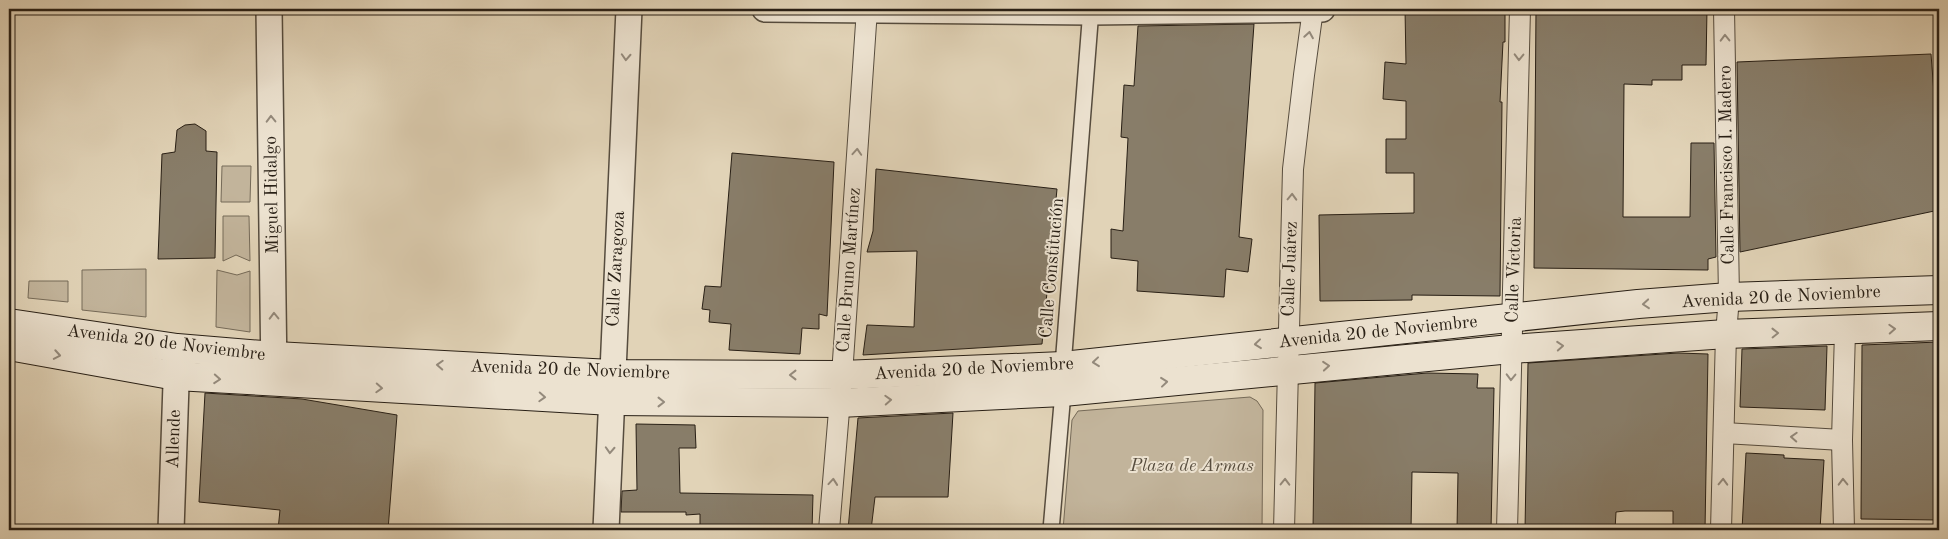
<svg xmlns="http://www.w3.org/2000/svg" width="1948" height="539" font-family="'Old Standard TT',serif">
<rect width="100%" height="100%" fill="#e1d3b7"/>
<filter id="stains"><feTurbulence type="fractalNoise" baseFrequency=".004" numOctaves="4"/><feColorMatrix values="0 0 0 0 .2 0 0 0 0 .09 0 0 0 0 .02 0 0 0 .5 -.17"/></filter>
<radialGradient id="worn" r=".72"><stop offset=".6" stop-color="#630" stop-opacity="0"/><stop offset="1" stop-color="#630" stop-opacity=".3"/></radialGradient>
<g fill="#c2b49b" stroke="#756a58">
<polygon points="222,166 251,166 250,202 221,202"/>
<polygon points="223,216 249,216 250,261 236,255 223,261"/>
<polygon points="146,269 146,317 82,310 82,270"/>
<polygon points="217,270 237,275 250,271 250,332 216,327"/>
<polygon points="29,281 68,281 68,302 28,298"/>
<polygon points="1250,397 1257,401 1263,410 1262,530 1063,530 1072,420 1078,411"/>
</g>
<g fill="#887d69" stroke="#281f15">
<polygon points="1405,9 1505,9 1505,42 1503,42 1500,102 1502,102 1500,296 1412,295 1412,300 1320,301 1319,215 1414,213 1414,173 1386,173 1386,139 1406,139 1406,101 1383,99 1385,62 1406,64"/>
<polygon points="1536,9 1707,9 1706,65 1682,65 1682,80 1652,80 1652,85 1624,84 1623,217 1690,217 1691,143 1714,143 1716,257 1708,259 1708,270 1534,268"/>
<polygon points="1254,24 1239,237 1252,239 1248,272 1226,269 1224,297 1137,291 1138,261 1111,258 1111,229 1123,231 1128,138 1121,137 1124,85 1134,86 1138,26"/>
<polygon points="1931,54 1939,159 1939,210 1740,252 1737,62"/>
<polygon points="195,124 206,131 206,151 217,152 215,258 158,259 162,154 175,152 177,130 185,125"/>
<polygon points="732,153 834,162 827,316 819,314 819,329 802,328 800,354 729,350 731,324 709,322 710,310 702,309 705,286 721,287"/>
<polygon points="876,169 1057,189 1042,344 863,355 867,325 914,327 917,251 867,252 873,231"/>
<polygon points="1939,342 1939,520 1861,519 1862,345"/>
<polygon points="1827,346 1825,410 1740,407 1742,349"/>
<polygon points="1678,353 1708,354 1705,530 1673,530 1673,511 1625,511 1616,512 1615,530 1525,530 1528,363"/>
<polygon points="1427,373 1478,374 1477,388 1494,388 1491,530 1457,530 1458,473 1412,472 1411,530 1313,530 1315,383"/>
<polygon points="205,393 302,399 397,415 388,530 278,530 280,510 199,502"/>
<polygon points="953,413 948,497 875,497 871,530 848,530 858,418"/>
<polygon points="636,424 695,425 696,448 679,448 680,493 813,495 812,530 700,530 700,514 686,515 686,512 621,512 622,491 637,490"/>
<polygon points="1746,453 1784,455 1784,458 1824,460 1820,530 1742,530"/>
</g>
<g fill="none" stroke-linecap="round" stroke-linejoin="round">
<defs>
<polyline id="pedestrian" points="1051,530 1063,392 1063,366 1091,9"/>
<g id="minor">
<polyline points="1724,433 1842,440"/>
<polyline points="829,530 842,375 867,9"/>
<polyline points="1284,530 1293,169 1304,75 1313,9"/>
<polyline points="1507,530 1520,9"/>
<polyline points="1721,530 1726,334 1729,297 1724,9"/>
<polyline points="1844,530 1842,440 1845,331"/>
</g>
<g id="tertiary">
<polyline points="269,9 274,375"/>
<polyline points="765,9 1091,12 1322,9"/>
<polyline points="171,530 177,355"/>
<polyline points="606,530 629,9"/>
</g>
<g id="secondary">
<polyline points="9,323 177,348 275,356 611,374 842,375 1063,366 1638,304 1729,297 1939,290"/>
<polyline points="9,346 176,376 612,401 839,403 1063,392 1511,349 1726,334 1939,326"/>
</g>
</defs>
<use href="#pedestrian" stroke="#564c3e" stroke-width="18"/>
<use href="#minor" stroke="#564c3e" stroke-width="22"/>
<use href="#tertiary" stroke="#564c3e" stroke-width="28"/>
<use href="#secondary" stroke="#281f15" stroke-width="30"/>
<use href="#pedestrian" stroke="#ece2d0" stroke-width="15"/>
<use href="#minor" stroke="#ece2d0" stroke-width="20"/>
<use href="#tertiary" stroke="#ece2d0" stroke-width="25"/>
<use href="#secondary" stroke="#ece2d0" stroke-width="28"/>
</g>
<defs><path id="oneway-chevron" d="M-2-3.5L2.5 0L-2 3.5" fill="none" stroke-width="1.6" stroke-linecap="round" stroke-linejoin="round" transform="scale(1.25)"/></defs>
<g stroke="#948a7c">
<use href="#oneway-chevron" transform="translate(1309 35) rotate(-81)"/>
<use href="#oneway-chevron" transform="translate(1725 38) rotate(-91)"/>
<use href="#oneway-chevron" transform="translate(626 57) rotate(93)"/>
<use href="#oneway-chevron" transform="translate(1519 57) rotate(91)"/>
<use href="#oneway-chevron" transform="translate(271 119) rotate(-91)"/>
<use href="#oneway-chevron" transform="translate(857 152) rotate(-86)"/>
<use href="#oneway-chevron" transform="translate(1292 197) rotate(-88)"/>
<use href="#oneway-chevron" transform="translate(1646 304) rotate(175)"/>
<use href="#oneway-chevron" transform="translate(274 316) rotate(-91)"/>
<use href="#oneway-chevron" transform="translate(1892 329) rotate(-3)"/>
<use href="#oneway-chevron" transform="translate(1775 333) rotate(-1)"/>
<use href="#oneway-chevron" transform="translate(1258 344) rotate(174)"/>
<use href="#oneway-chevron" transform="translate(1560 346) rotate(-4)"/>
<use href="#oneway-chevron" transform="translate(57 355) rotate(10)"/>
<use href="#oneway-chevron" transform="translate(1096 362) rotate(174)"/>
<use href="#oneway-chevron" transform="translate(440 365) rotate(-177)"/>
<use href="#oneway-chevron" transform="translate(1326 366) rotate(-5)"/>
<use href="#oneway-chevron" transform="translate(793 375) rotate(-180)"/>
<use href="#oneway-chevron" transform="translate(1511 377) rotate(91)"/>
<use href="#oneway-chevron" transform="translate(217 379) rotate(4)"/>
<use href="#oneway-chevron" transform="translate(1164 382) rotate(-6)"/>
<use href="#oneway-chevron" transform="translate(379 388) rotate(3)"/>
<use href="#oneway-chevron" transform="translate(542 397) rotate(3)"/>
<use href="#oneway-chevron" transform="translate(888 400) rotate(-3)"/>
<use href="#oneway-chevron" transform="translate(661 402)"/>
<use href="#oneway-chevron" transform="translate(1794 437) rotate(-177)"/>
<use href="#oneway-chevron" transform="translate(610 450) rotate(93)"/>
<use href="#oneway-chevron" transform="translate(833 482) rotate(-85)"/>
<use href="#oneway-chevron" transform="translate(1285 482) rotate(-89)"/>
<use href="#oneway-chevron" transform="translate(1723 482) rotate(-88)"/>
<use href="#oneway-chevron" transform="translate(1843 482) rotate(-91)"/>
</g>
<g text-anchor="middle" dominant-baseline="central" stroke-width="4" stroke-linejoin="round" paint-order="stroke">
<g font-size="18" fill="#281f15" stroke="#ece2d0">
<text transform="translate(1727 165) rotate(-91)">Calle Francisco I. Madero</text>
<text transform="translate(272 195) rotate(-91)">Miguel Hidalgo</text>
<text transform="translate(1052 268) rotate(-85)">Calle Constitución</text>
<text transform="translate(616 269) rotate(-87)">Calle Zaragoza</text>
<text transform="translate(1290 269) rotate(-88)">Calle Juárez</text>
<text transform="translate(849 270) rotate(-86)">Calle Bruno Martínez</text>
<text transform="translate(1514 270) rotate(-88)">Calle Victoria</text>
<text transform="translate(1781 297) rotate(-3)">Avenida 20 de Noviembre</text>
<text transform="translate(1378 332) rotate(-6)">Avenida 20 de Noviembre</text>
<text transform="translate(166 343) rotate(7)">Avenida 20 de Noviembre</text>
<text transform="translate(974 369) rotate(-3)">Avenida 20 de Noviembre</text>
<text transform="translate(570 370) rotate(2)">Avenida 20 de Noviembre</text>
<text transform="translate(174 439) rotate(-88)">Allende</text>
</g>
<g font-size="18" font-style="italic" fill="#564c3d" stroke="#ece2d0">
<text x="1192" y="466">Plaza de Armas</text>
</g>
</g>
<rect width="1948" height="539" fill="none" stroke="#e1d3b7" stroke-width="30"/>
<rect x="10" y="10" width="1928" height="519" fill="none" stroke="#281f15" stroke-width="2.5"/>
<rect x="15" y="15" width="1918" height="509" fill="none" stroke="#281f15"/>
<rect width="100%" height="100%" filter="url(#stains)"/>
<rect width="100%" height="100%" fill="url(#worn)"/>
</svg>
